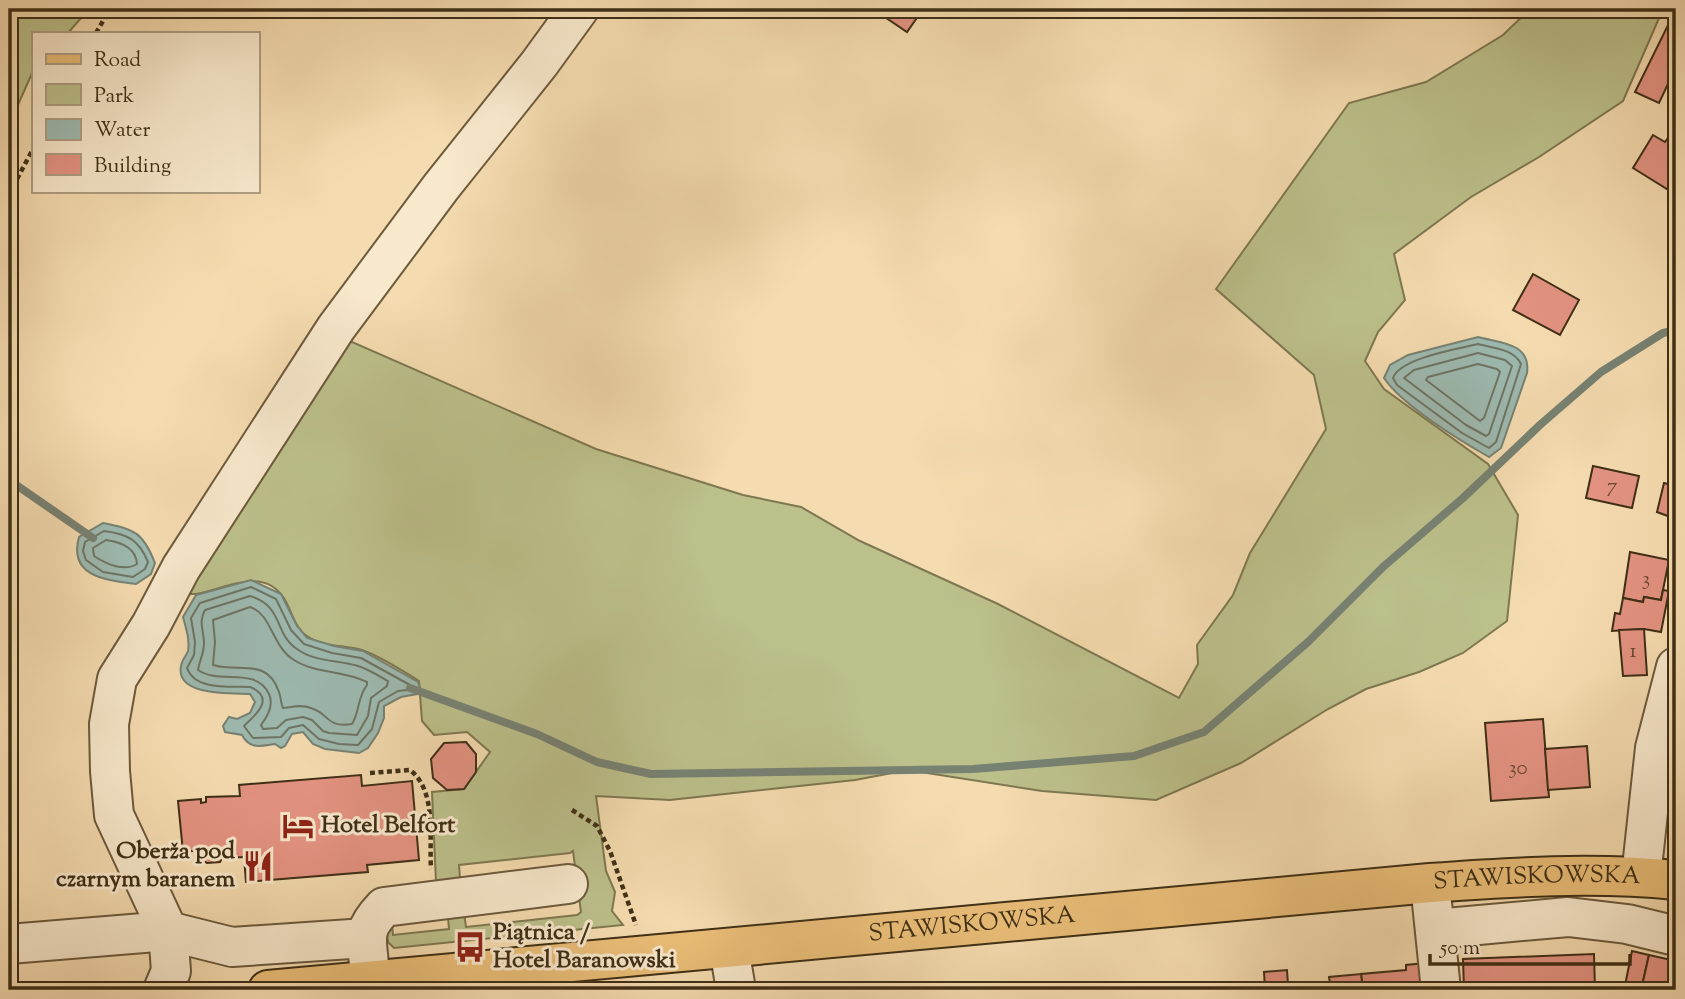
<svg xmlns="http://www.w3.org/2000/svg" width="1685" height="999" font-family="'Sorts Mill Goudy',serif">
<rect width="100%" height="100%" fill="#f5dcb0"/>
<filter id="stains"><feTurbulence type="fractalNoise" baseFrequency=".00286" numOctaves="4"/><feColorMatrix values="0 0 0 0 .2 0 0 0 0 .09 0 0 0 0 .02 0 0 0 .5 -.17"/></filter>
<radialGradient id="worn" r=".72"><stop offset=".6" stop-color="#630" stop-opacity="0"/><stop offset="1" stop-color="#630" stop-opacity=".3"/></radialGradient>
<g fill="#bcc08b" stroke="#7e7850" stroke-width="2">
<polygon points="9,9 89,9 68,33 33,33 33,71 9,125"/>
<path d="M1530 9H1663L1623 101 1539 157 1471 197 1394 254 1405 300 1378 332 1365 361 1384 389 1488 464 1518 515 1507 621 1463 653 1419 672 1366 689 1328 709 1241 763 1156 800 1042 791 908 770 855 780 670 800 596 796 606 871 615 892 612 911 623 925 394 948 388 942 385 917 391 914 393 935 449 929 447 907 463 906 466 927 577 915 581 912 573 851 570 853 459 865 461 891 436 882 432 792 464 789 490 752 467 732 434 735 422 721 419 681C401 670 382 657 362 650 345 645 326 647 310 638 298 632 294 619 289 608 270 562 229 588 196 594H189L187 589 343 338 596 449 743 495 801 507 860 541 998 604 1179 698 1198 664 1197 645 1233 595 1250 553 1326 429 1314 375 1216 289 1349 103 1426 82 1503 35Z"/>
</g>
<g fill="#9dbab1" stroke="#778273" stroke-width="2">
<path d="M1478 337C1501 343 1531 343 1527 373L1501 448 1489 457C1459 440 1402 405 1384 378L1390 365 1408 355Z"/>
<path d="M103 523C134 529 143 532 155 563L151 574 136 584C106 580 68 577 79 537Z"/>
<path d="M251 580 281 594 297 626 307 638 334 646 363 651 418 682 420 688 417 694 401 697 384 706V718L378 733 368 748 359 753 325 749 313 744 303 732 292 734 285 746 281 748 275 744C261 746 250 750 242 735L225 732 223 726 229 717 237 719 250 713 255 702 250 694C234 693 175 697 181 666 182 660 186 656 188 651 190 640 186 628 183 617L196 595Z"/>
</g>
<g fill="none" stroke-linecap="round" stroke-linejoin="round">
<g stroke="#6e7464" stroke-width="2">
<path d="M1478 344C1493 348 1514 349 1521 364L1496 442 1489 448 1462 433 1397 385 1393 378C1400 358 1458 349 1478 344Z"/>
<polygon points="1478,353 1505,360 1512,366 1489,434 1486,436 1466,425 1404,378 1414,370"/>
<polygon points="1478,364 1497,369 1500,372 1484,418 1480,421 1426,380 1428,377"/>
<path d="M104 531C128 534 139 540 148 562L145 569 133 577 103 572 86 560 83 551 85 542Z"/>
<path d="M106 540C121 542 136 548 137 564 124 572 106 564 94 556L93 548Z"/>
<path d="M251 587 276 599 291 630 304 644 332 653 361 658 410 685 408 690 398 691 379 702 372 729 358 745 339 744 319 739 303 725 289 728 281 737 253 738 244 726C254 716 277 698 250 687 230 686 195 691 187 668L194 655 195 642 191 618 200 603Z"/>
<path d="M250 596C286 607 272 635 300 651 317 662 339 660 358 666 368 669 379 676 388 681L387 686 371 698 368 716 357 735 329 733 323 731 312 720 303 717 286 720 277 728 263 729 261 725C268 716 274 705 269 694 256 666 220 685 198 670 199 662 204 654 204 643 204 631 198 622 205 610Z"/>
<path d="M250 607C272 614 272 647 294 660 316 674 344 670 367 682V685C357 698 360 711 352 724 326 728 330 714 311 708 302 704 292 707 283 708 281 704 281 698 279 692 267 657 240 673 213 665L215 642 213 620Z"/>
</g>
<g stroke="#778273" stroke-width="8">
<polyline points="9,480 93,538"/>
<polyline points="410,688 537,734 597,762 651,774 973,769 1134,756 1204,732 1308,642 1383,567 1463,498 1541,424 1601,372 1663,333 1676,330"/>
</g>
</g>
<g fill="#e49382" stroke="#3f2f16" stroke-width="2">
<polygon points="873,9 923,9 907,32"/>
<polygon points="1676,9 1676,67 1659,103 1635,92"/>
<polygon points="1653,135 1665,142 1670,135 1676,139 1676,174 1667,189 1633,168"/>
<polygon points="1533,274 1579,300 1560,335 1513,310"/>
<polygon points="1593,466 1639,476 1632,508 1586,498"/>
<polygon points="1664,483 1676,486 1676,519 1657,512"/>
<polygon points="1630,552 1669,560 1661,600 1644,597 1643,602 1623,598"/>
<polygon points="1663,590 1669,591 1661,632 1644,629 1612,631 1615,613 1620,614 1623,598 1643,602 1644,597 1661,600"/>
<polygon points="1644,629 1647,675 1623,676 1619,630"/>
<polygon points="1543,719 1549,797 1491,801 1485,723"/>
<polygon points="466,742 476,754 476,772 464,789 447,790 433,778 431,759 444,743"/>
<polygon points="1587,746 1590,787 1548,790 1545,749"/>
<polygon points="361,775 362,786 412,781 419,860 367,865 368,872 246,882 244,857 222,858 220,862 207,863 204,861 203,850 183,852 178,801 201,799 201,803 206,802 206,797 240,796 239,785"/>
<polygon points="1632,951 1649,955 1641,990 1624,990"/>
<polygon points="1594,954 1595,990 1464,990 1463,959"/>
<polygon points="1649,955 1676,961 1676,990 1641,990"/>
<polygon points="1424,963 1426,990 1363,990 1361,974 1406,970 1406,965"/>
<polygon points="1287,970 1288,985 1330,982 1331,990 1265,988 1264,972"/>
<polygon points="1361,974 1363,990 1331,990 1329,977"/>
</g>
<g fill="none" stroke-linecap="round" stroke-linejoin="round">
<defs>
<g id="minor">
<polyline points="1641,877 1655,748 1676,667"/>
<polyline points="1432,903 1441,990"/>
<polyline points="1435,929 1568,917 1627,924 1676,936"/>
<polyline points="9,944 168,931 232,947 366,938"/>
<polyline points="729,948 736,990"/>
<path d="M369 964C366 935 363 929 384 907L568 884"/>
<polyline points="163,990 171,971 168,931 114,815 110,771 109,724 117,679 151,625 181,568 336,328 441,187 539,64 579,9"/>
</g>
<g id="major">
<path id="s1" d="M268 990 1430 883C1512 877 1594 872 1676 880"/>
</g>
</defs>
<use href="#minor" stroke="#6c5a3c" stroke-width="42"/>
<use href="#major" stroke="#3f2f16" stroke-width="42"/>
<g stroke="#3f2f16" stroke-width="4.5" stroke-dasharray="5 3.5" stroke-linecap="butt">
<polyline points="96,33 110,9"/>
<polyline points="9,194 33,149"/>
<path d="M370 773 410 770C437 791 429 837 431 869"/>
<polyline points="572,810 597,826 610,851 636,925"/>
</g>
<use href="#minor" stroke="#f8e8cc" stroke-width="38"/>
<use href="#major" stroke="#eabe78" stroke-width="38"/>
</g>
<defs>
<symbol id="hotel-bare" viewBox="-9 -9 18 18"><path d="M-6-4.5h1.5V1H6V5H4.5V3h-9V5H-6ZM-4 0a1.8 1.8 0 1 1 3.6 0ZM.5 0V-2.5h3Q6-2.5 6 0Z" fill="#8f2418" stroke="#f8e8cc" stroke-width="2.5" paint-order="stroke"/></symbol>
<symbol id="restaurant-bare" viewBox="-9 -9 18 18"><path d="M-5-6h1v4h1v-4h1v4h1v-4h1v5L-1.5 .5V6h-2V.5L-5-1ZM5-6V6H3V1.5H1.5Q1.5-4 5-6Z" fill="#8f2418" stroke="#f8e8cc" stroke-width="2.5" paint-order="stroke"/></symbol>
<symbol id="bus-bare" viewBox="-9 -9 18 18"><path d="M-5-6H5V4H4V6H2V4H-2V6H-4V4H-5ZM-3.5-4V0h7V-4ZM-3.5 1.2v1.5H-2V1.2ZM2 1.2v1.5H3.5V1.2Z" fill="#8f2418" stroke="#f8e8cc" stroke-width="2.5" paint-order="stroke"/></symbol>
</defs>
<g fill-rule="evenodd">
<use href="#hotel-bare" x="276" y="804" width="44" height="44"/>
<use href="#restaurant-bare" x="236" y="844" width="44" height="44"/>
<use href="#bus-bare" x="448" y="925" width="44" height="44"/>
</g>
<g text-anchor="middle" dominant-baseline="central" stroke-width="6" stroke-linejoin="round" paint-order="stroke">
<g font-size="21" fill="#684831">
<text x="1612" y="487">7</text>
<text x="1646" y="580">3</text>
<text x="1633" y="652">1</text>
<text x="1518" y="769">30</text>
</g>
<g font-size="24" font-weight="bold" fill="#3f2f16" stroke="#f8e8cc" text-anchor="start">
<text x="321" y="826">Hotel Belfort</text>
<text x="235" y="852" text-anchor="end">Oberža pod<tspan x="235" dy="28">czarnym baranem</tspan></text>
<text x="493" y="933">Piątnica /<tspan x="493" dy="28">Hotel Baranowski</tspan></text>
</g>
<g font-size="24" fill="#3f2f16" stroke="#f8e8cc">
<text stroke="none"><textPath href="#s1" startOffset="1274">STAWISKOWSKA</textPath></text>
<text stroke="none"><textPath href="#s1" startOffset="707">STAWISKOWSKA</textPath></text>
</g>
</g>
<rect width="1685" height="999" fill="none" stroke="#f5dcb0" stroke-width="35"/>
<rect x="10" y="10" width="1664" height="978" fill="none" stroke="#3f2f16" stroke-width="3.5"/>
<rect x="18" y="18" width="1650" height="964" fill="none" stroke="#3f2f16" stroke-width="2"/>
<rect x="32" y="32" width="228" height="161" fill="#f8e8cc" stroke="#ae9e83" stroke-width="2"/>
<rect x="46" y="54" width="35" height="10" fill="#eabe78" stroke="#ae9e83" stroke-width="2"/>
<text x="94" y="66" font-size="21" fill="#3f2f16">Road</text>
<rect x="46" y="84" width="35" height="21" fill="#bcc08b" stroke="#ae9e83" stroke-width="2"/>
<text x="94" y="102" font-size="21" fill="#3f2f16">Park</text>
<rect x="46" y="119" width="35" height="21" fill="#9dbab1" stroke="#ae9e83" stroke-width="2"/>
<text x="94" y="136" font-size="21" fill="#3f2f16">Water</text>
<rect x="46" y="154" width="35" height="21" fill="#e49382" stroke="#ae9e83" stroke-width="2"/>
<text x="94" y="172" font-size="21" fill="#3f2f16">Building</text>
<path d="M1430 954v10h200v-10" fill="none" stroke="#3f2f16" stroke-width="3.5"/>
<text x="1440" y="954" font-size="21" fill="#3f2f16" stroke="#f8e8cc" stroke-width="5" paint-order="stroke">50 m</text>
<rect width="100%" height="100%" filter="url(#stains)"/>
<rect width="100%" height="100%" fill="url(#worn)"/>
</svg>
